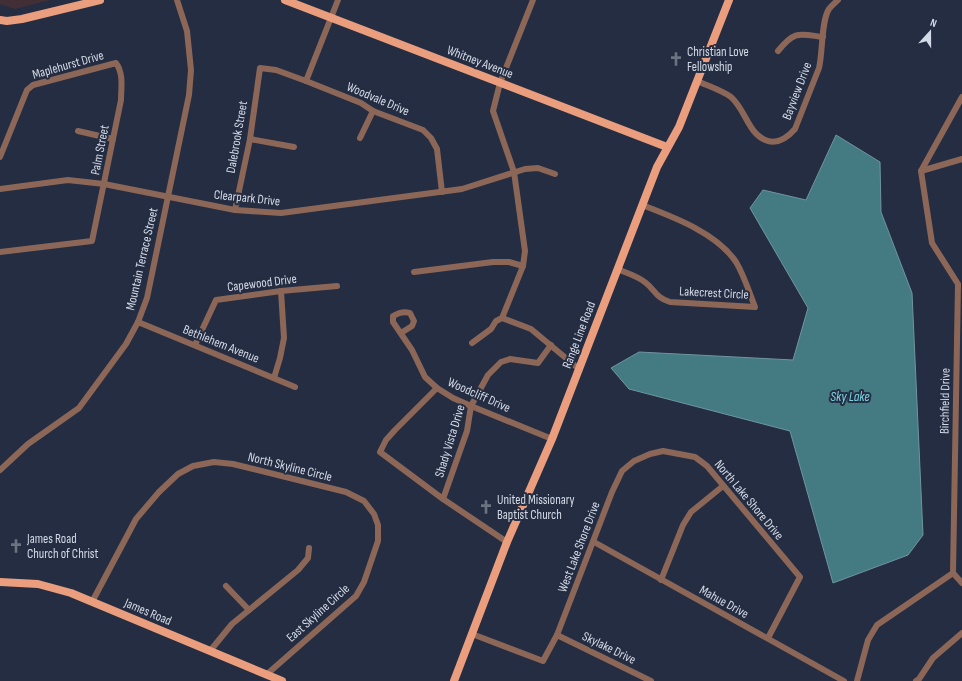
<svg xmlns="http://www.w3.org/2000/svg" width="962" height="681" font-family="'Sofia Sans Condensed',sans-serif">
<rect width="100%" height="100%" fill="#242d42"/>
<polygon fill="#422f35" points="0,0 50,0 15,9 0,4"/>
<polygon fill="#447a82" stroke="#6f96a0" points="836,135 880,162 881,212 912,293 923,535 908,555 833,583 790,431 629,389 611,368 639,352 793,360 808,308 750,208 763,190 806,200"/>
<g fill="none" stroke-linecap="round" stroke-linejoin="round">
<g stroke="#8c6757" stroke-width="6">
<path d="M778 51C795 30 799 34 823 37"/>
<polyline points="306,81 338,0"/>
<path d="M697 81C708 86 721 90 731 97 746 110 748 135 768 141 779 144 788 137 795 129L819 68C823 52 821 21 829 9 832 5 835 3 838 0"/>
<polyline points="78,131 113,139"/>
<polyline points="360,138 373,111"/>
<polyline points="250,139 294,147"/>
<path d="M0 157 27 90 33 85 116 63C124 74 121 88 121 100L92 241 0 252"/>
<polyline points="921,171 962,159"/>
<polyline points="0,189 68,180 104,184 235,210 281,213 462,189 525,169 538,168 555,174"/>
<polyline points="235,210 250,139 260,68 276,70 306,81 361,103 373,111 423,130 431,138 437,149 442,192"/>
<path d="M617 269C627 273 638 276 646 283 656 291 655 297 670 302L755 307C749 292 744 275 736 262 717 233 673 217 642 205"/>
<polyline points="414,272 493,262 509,262 523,266"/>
<polyline points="502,318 523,266 525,251 514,172 493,111 500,83 533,0"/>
<polyline points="502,318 531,329 579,369"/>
<polyline points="138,322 295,387"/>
<path d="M401 333 412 326 414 321 410 313C404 311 398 313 393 316V322L412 350 425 377 437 388 453 398 471 406 552 439"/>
<polyline points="472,343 491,329 496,321 502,318"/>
<polyline points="195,345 216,300 281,291 337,286"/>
<polyline points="274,378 280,358 284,338 281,291"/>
<polyline points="437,388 395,430 386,440 380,452 443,499 507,542"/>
<polyline points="0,470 28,444 79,408 126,344 138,322 147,298 189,95 191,70 187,31 177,0"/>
<polyline points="443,499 467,431 471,406 488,375 501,362 510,359 538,363 551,345"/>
<polyline points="594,542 844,681"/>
<polyline points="953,573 958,284 932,243 921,171 962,97"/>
<polyline points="953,573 962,583"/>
<polyline points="661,580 683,525 691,512 723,486"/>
<polyline points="226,586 249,610"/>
<polyline points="92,602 136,519 159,492 178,474 193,466 214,462 233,464 346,492 364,501 374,514 378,525 378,541 364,582 356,596 266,675"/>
<polyline points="472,634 543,661 557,635 612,492 622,471 634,461 650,454 663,451 695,457 707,466 800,577 768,638"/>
<polyline points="557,635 651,681"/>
<polyline points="210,651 232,624 298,570 308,558 309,548"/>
<polyline points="857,681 868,640 877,625 953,573"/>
<polyline points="916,681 919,679 933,658 962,633"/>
</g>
<g stroke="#ea9e7e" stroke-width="8">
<polyline points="285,0 667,147"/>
<polyline points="0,20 7,21 22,19 100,0"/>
<polyline points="0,582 38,584 71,593 282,681"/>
<polyline points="454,681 507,542 552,439 657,167 679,127 729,0"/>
</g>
</g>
<defs>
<symbol id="church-bare" viewBox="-9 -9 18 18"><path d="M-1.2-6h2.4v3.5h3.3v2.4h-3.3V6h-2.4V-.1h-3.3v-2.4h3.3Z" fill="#6b7280" stroke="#242d42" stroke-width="2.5" paint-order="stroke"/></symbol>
</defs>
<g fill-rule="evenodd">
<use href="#church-bare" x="666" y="49" width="20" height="20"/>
<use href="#church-bare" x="476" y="497" width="20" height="20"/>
<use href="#church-bare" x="6" y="536" width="20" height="20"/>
</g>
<g text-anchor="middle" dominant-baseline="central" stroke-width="4" stroke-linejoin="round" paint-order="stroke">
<g font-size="13" fill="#d3d9e6" stroke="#242d42" text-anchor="start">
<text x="687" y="52">Christian Love<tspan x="687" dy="15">Fellowship</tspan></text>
<text x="497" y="500">United Missionary<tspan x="497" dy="15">Baptist Church</tspan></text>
<text x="27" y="539">James Road<tspan x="27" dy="15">Church of Christ</tspan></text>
</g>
<g font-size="13" fill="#d3d9e6" stroke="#242d42">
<text transform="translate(480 62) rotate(21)">Whitney Avenue</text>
<text transform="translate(68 65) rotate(-16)">Maplehurst Drive</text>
<text transform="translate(797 91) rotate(-69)">Bayview Drive</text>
<text transform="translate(378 99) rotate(23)">Woodvale Drive</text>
<text transform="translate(237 137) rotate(-80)">Dalebrook Street</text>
<text transform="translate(100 150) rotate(-79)">Palm Street</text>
<text transform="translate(247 198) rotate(6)">Clearpark Drive</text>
<text transform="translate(142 259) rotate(-77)">Mountain Terrace Street</text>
<text transform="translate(262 283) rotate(-7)">Capewood Drive</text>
<text transform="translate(714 293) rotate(3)">Lakecrest Circle</text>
<text transform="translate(579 335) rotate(-69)">Range Line Road</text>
<text transform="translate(221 344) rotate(22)">Bethlehem Avenue</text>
<text transform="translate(479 395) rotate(24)">Woodcliff Drive</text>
<text transform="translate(945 401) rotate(-89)">Birchfield Drive</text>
<text transform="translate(450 441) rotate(-73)">Shady Vista Drive</text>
<text transform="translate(290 467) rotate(14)">North Skyline Circle</text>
<text transform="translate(749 500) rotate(50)">North Lake Shore Drive</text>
<text transform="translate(579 547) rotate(-69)">West Lake Shore Drive</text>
<text transform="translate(724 602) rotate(29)">Mahue Drive</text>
<text transform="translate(148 612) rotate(23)">James Road</text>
<text transform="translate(318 613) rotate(-42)">East Skyline Circle</text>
<text transform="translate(609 648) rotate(26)">Skylake Drive</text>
</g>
<g font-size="14" font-style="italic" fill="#7cd6e4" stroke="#242d42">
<text x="850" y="396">Sky Lake</text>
</g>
</g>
<g transform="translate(930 32) rotate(21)" stroke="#242d42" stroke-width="3" paint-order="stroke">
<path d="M0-3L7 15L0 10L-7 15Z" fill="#d3d9e6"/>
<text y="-6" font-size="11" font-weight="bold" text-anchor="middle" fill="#d3d9e6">N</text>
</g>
</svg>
